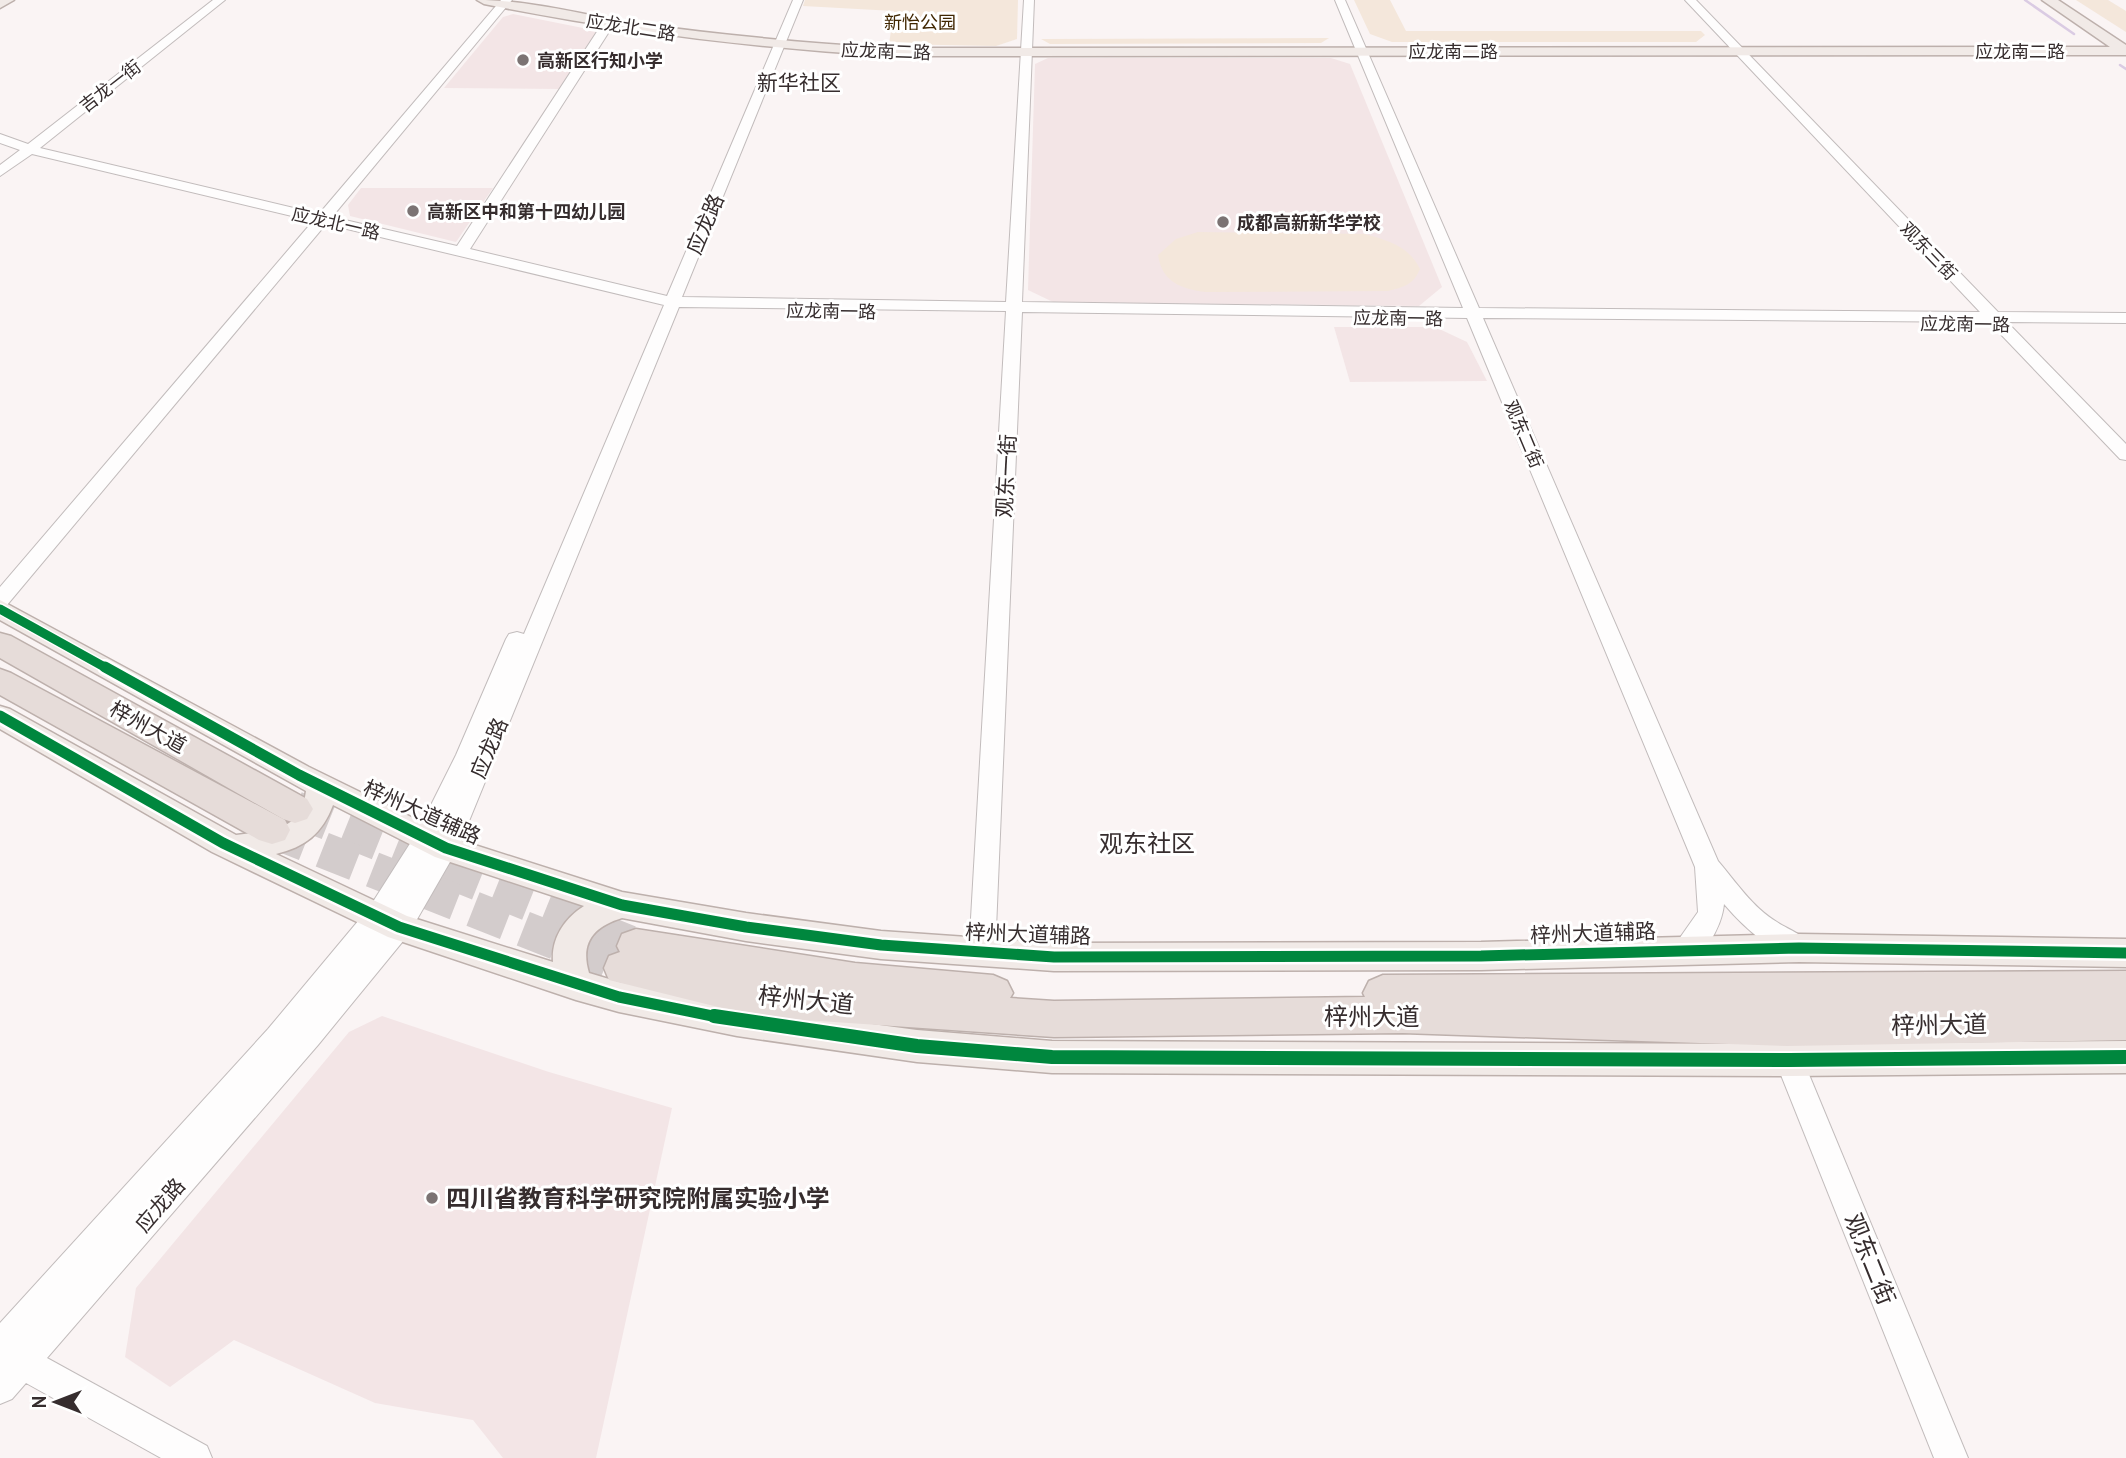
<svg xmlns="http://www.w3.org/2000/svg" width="2126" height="1458" font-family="'PT Sans','Noto Sans SC',sans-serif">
<rect width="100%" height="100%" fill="#faf4f4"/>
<g fill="#f3e5e6">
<polygon points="513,14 598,31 559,89 444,88 503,17"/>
<polygon points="1048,58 1331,58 1350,64 1442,287 1419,306 1053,302 1028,290 1035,64"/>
<polygon points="361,188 493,188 456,242 350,216 348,205"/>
<polygon points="1334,327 1435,327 1467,342 1487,381 1350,382"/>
<polygon points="382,1016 549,1072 672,1108 596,1458 503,1458 473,1420 375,1403 234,1340 170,1387 125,1357 136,1288 349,1032"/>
</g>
<g fill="#f4e7db">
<polygon points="805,0 1018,0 1017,39 996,46 889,44 894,11 803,6"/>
<polygon points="1354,0 1390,0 1406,31 1701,31 1705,35 1696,42 1392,42 1370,34"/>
<polygon points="2076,0 2108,0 2126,11 2126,32"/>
<polygon points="1329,38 1321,43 1050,44 1041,39"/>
<path d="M1198 232 1364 234C1387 240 1409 246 1420 269 1413 285 1404 287 1388 291L1206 292C1181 289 1162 282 1158 255L1176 239Z"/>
</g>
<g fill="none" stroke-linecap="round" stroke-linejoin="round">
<g stroke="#dacbe3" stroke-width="2.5">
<polyline points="2025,0 2074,34"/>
<polyline points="2120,65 2126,69"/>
</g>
<g stroke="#d3cccc" stroke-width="36" stroke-dasharray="36 18" stroke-linecap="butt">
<polyline points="295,809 636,946"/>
<polyline points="272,830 623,968"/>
</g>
<defs>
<g id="minor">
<path d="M213 0H225L40 148 319 214 501 0H512L332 217 457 246 602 24 608 21 614 24 470 249 667 296 793 0H803L682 297 1006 302 1024 0H1034L1022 302 1463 308 1335 0H1345L1479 308 1980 312 1685 0H1696L1998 312 2126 313V323L2007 322 2126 444V460L2120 459 1989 322 1483 318 1718 861C1736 882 1753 908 1777 922 1789 930 1806 935 1812 948L1808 956C1782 965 1740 923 1724 904 1722 927 1702 966 1676 957L1672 949 1698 912 1695 867 1467 318 1022 312 995 953 991 961 982 964 973 961 969 953 1006 311 679 307 458 848 408 935 318 1045 47 1358 207 1446 212 1458H161L26 1383 12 1399 0 1404V1323L268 1029 369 908 418 831 456 755 506 639 509 634 517 632 524 634 664 305 326 224 7 605 0 607V587L313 221 32 154 0 176V165L20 150 0 143V134L28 144Z"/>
<polygon points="1789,1047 1799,1051 1803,1060 1968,1458 1934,1458 1775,1060 1779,1051"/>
</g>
<g id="major">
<polygon points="0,0 14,0 0,8"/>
<path d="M477 0C530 0 583 15 635 23 719 35 804 43 889 48L2110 47 2042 0H2058L2126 45V55L889 56C753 48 618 31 484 4Z"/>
<path d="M0 600 309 767 456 839 622 892 746 913 881 931 1054 943 1481 942 1799 934 2126 939V967L1799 962 1481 970 1054 971 881 959 746 941 622 918C593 927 580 943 589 973L619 982 737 1006 917 1030 1052 1041 1789 1044 2126 1041V1073L1789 1076 1052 1073 917 1062 737 1036 619 1012 576 1000 388 937 212 852 0 729V706L10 709 236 835C269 830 301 833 306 791L0 620ZM333 805 435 857 584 906C565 918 551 938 553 962L407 916 276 854C305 847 322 834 333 805Z"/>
</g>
<g id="highway">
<polygon points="0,633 11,636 307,799 313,809 307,819 295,823 283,819 0,658"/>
<polygon points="0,669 11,673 285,820 290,830 285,840 272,844 259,840 0,695"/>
<polygon points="636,929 855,963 993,975 1007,981 1013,993 1010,998 1054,1001 1365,997 1363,993 1369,981 1383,975 2126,971 2126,1040 1787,1046 1403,1033 1054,1037 790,1019 718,1007 609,980 604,968 609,956 620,952 617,946 622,934"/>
</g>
</defs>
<use href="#minor" stroke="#c2bcbc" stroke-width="2"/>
<use href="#major" stroke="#bdb0ac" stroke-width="3"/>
<use href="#highway" stroke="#bdb0ac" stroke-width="3"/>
<use href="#minor" fill="#fefdfd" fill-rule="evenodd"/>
<use href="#major" fill="#f1eae7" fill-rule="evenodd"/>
<use href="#highway" fill="#e6dcd9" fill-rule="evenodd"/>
<defs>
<polyline id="cycleway-far2" points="0,609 108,669"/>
<g id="cycleway-far1">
<polyline points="105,667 299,775 446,848 622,905 746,927 881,945 1054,957 1481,956 1799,948 2126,953"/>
<polyline points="0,716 223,843 399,927 619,997 722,1018"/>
</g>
<polyline id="cycleway" points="714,1016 917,1046 1052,1057 1789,1060 2126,1057"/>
</defs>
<use href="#cycleway-far2" stroke="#fff" stroke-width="12"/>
<use href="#cycleway-far1" stroke="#fff" stroke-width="16"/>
<use href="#cycleway" stroke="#fff" stroke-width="18"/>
<use href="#cycleway-far2" stroke="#00873e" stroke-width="9"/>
<use href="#cycleway-far1" stroke="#00873e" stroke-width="11"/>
<use href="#cycleway" stroke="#00873e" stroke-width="14"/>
</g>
<g fill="#7b7373" stroke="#fff" stroke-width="2.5">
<circle cx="523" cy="60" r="7"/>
<circle cx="413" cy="211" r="7"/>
<circle cx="1223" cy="222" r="7"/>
<circle cx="432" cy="1198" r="7"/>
</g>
<g text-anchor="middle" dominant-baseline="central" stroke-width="6" stroke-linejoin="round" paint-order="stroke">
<g font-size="18" fill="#402600" stroke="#fff">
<text x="920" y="22">新怡公园</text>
</g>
<g font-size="18" fill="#362d2e" stroke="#fff">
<text transform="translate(631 27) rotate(9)">应龙北二路</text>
<text transform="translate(886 51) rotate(2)">应龙南二路</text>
<text x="1453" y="51">应龙南二路</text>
<text x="2020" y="51">应龙南二路</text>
<text transform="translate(110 86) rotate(-38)">吉龙一街</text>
<text transform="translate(336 223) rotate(13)">应龙北一路</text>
<text transform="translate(1929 251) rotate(46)">观东三街</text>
<text transform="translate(831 311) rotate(1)">应龙南一路</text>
<text transform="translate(1398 318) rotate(1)">应龙南一路</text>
<text transform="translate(1965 324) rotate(1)">应龙南一路</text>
<text transform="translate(1524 434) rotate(67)">观东二街</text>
</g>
<g font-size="18" font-weight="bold" fill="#362d2e" stroke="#fff" text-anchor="start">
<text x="537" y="60">高新区行知小学</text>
<text x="427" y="211">高新区中和第十四幼儿园</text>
<text x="1237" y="222">成都高新新华学校</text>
</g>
<g font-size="21" fill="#362d2e" stroke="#fff">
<text x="799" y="82">新华社区</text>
</g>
<g font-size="21" fill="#362d2e" stroke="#fff">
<text transform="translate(705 224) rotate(-67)">应龙路</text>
<text transform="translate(1006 476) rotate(-87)">观东一街</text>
<text transform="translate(148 727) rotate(29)">梓州大道</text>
<text transform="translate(489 748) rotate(-67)">应龙路</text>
<text transform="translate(422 812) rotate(24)">梓州大道辅路</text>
<text transform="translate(1593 933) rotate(-2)">梓州大道辅路</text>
<text transform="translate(1028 934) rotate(2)">梓州大道辅路</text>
<text transform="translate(160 1205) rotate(-49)">应龙路</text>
</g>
<g font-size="24" fill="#362d2e" stroke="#fff">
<text x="1147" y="843">观东社区</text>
</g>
<g font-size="24" fill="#362d2e" stroke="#fff">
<text transform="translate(806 1000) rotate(6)">梓州大道</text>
<text x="1372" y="1016">梓州大道</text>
<text transform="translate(1939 1025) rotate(-1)">梓州大道</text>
<text transform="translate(1870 1259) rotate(68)">观东二街</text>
</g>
<g font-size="24" font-weight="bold" fill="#362d2e" stroke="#fff" text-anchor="start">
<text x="446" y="1198">四川省教育科学研究院附属实验小学</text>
</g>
</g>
<g transform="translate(56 1402) rotate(270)" stroke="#ffffff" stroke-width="5" paint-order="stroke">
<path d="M0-5L12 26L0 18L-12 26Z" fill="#362d2e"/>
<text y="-10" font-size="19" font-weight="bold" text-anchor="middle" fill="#362d2e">N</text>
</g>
</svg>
